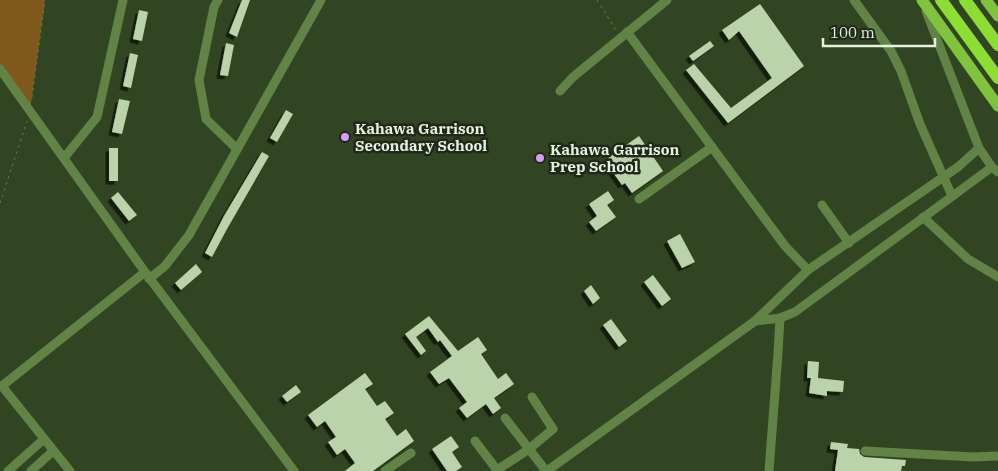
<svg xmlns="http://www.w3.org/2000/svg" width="998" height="471" font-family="'IBM Plex Serif',serif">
<defs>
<filter id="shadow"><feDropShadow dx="-3.5" dy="3.5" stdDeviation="0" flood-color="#0009"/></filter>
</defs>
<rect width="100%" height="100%" fill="#324522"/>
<polygon fill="#81581b" points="0,0 45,0 30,111 0,69"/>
<g fill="#bbd3aa" filter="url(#shadow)">
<polygon points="242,0 250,0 237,37 229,33"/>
<polygon points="760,4 804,66 728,123 686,70 694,64 731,108 772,78 739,31 729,40 722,30"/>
<polygon points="139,10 148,12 142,41 133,39"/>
<polygon points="710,41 714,46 693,61 689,56"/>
<polygon points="226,43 234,45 228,76 220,75"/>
<polygon points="130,53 138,55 131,88 123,86"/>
<polygon points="119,99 130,101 122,134 112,132"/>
<polygon points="286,110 293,114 277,142 270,138"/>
<polygon points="639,136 663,171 632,193 625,183 622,185 609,167 613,165 608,158"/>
<rect x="109" y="148" width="9" height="33"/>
<polygon points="262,152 269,156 227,229 212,257 205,253 224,216"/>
<polygon points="608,191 614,200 607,205 616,217 596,231 589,222 597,216 589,204"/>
<polygon points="118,192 137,215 129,221 111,198"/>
<polygon points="680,234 695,262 682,268 667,241"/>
<polygon points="196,264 202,272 181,290 175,283"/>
<polygon points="653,275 671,299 662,306 644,282"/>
<polygon points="591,285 600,298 593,304 584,291"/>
<polygon points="429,316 458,351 478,337 487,350 481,354 498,379 506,373 514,384 494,398 501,408 493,414 486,404 467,418 459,408 467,402 449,378 439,384 430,372 452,356 440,340 438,342 428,328 416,337 426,351 421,355 405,334"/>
<polygon points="611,319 627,341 619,347 603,325"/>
<polygon points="808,361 819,362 818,378 844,381 843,392 827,391 827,396 809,393 811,378 807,378"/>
<polygon points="365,373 373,384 365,389 377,406 385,401 394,413 385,419 397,436 406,429 414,441 373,471 345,471 355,463 345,449 337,455 328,442 336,437 325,421 317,427 308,415"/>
<polygon points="296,385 301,392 287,402 282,396"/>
<polygon points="451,436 459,447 452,452 462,467 456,471 447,471 432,449"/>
<polygon points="831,442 848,444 847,448 859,449 860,454 864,457 906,460 905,466 902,466 901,471 835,471 838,450 830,449"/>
</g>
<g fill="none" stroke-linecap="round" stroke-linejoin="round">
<g stroke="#697a5b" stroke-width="1" stroke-dasharray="2.5 4" stroke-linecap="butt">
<polyline points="597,0 616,30"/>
<polyline points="32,97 45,0"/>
<polyline points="0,203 27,121"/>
</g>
<g stroke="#618346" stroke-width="9">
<polyline points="218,0 214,7 199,80 206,119 237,149"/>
<polyline points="854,0 891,51 901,71 920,124 952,196"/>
<polyline points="926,11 979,148 992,167 998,172"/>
<polyline points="627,32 785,246 808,270"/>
<polyline points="0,69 145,272 294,471"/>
<polyline points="560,91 573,77 667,0"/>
<polyline points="64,158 97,117 123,0"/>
<polyline points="639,199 712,147"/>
<polyline points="822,205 849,243"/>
<polyline points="923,217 968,259 998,277"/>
<polyline points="149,279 165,266 189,235 321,0"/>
<polyline points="755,321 780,318 795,312 992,167"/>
<polyline points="505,418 546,471"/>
<polyline points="475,441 497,470 529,449 553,429 532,397"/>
<polyline points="865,451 973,457 998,456"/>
<polyline points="8,471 44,439"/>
<polyline points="31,471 53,451"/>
<polyline points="70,471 2,386 145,272"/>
<polyline points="385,471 411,453"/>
<polyline points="547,471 755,321 808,270 958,167 979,148"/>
<polyline points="769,471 778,353 780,318"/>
</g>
<g stroke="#80c43e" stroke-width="11">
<polyline points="922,0 998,106"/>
<polyline points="986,0 998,16"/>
</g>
<g stroke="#8cde33" stroke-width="12">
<polyline points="941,0 998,78"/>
<polyline points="965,0 998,45"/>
</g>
</g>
<g fill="#d79bf9" stroke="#1f2819" stroke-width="2">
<circle cx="345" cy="137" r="5"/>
<circle cx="540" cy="158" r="5"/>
</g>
<g text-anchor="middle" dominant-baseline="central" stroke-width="5" stroke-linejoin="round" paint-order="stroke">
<g font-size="15" font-weight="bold" fill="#e6f2dd" stroke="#1f2819" text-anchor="start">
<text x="355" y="128">Kahawa Garrison<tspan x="355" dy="17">Secondary School</tspan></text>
<text x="550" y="149">Kahawa Garrison<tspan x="550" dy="17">Prep School</tspan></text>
</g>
</g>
<path d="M823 38v8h112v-8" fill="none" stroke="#e6f2dd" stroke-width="2.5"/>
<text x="830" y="38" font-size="15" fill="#e6f2dd" stroke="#1f2819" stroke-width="4" paint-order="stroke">100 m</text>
</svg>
